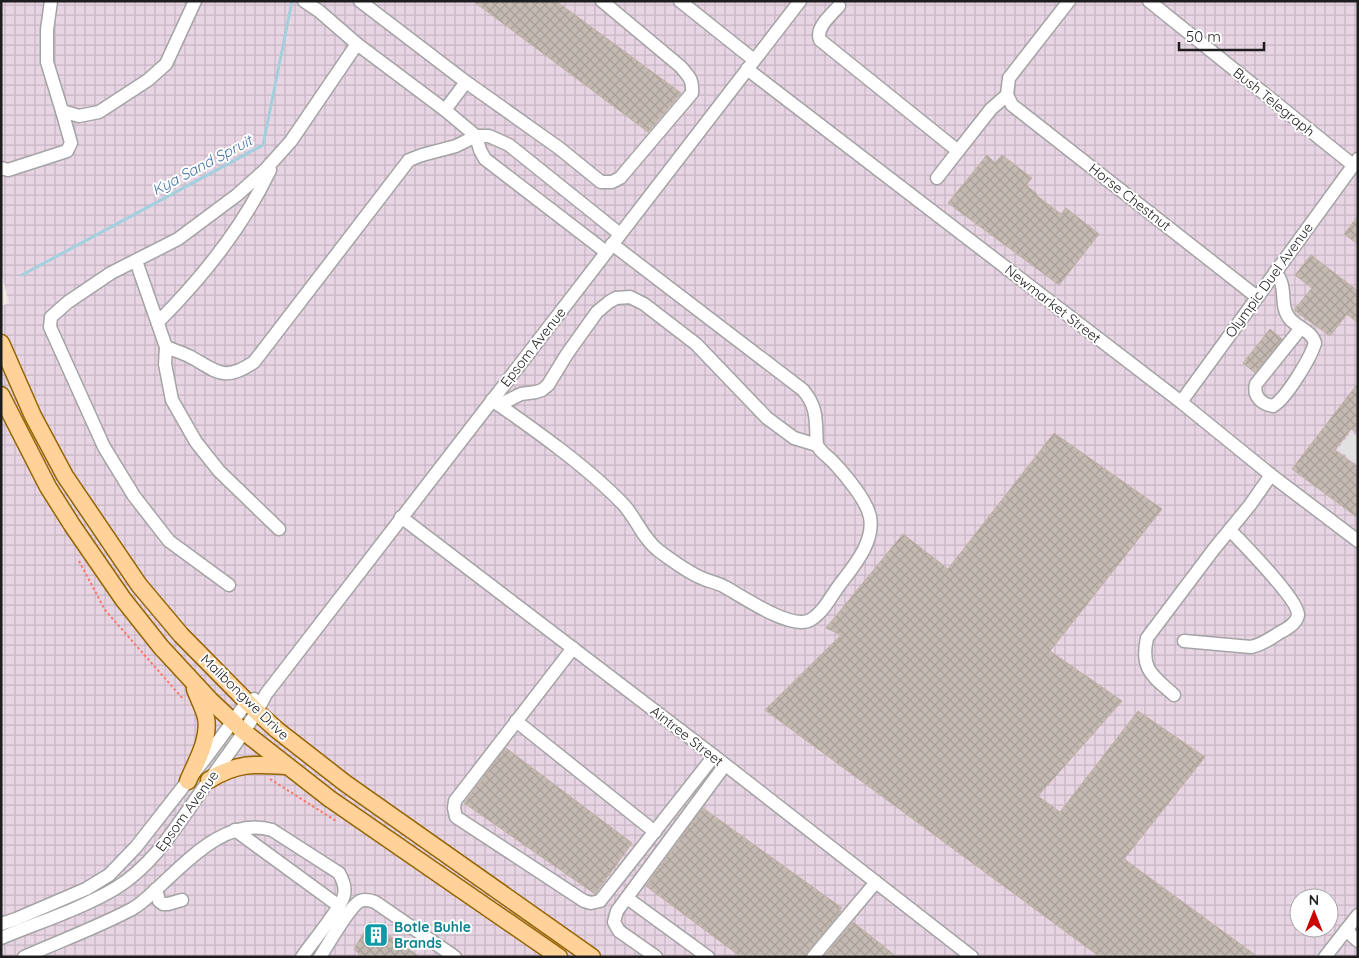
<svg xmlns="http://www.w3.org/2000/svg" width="1359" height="958" font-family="Quicksand,sans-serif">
<defs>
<pattern id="industrial-grid" width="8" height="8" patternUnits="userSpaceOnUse" patternTransform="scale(1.25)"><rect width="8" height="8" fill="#e8d5e4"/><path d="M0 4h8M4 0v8" fill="none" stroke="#c7b6c3"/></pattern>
<pattern id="building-cross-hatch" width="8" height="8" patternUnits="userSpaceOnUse" patternTransform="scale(1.25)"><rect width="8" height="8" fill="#c4bab2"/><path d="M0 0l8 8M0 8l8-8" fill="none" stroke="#a89f99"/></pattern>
</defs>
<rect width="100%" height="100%" fill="#efebe3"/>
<path fill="url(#industrial-grid)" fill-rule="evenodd" d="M1 1H1358V957H1V306L9 303 1 271ZM1299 898H1329V928H1299Z"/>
<polygon fill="#e1e1e1" points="1351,432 1358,437 1358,465 1338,449"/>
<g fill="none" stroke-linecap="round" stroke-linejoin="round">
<polyline stroke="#a2d0de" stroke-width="3" points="22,275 263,145 292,1"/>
</g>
<g fill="url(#building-cross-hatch)" stroke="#c1b1a5">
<polygon points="473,1 556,1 681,93 648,132"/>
<polygon points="987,155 995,163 1002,155 1032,178 1026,185 1037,194 1036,195 1061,214 1066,208 1099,234 1059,285 948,203"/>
<polygon points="1358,216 1358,244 1344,234"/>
<polygon points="1311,255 1358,291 1358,323 1347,314 1330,336 1294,310 1312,288 1295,275"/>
<polygon points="1270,329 1282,339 1255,373 1243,363"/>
<polygon points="1358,383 1358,433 1351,429 1335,450 1358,467 1358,518 1292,469"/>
<polygon points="1054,433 1162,509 1050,651 1122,701 1038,796 1060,812 1138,711 1205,757 1124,859 1258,957 1100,957 765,710 841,635 826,628 903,534 948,569"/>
<polygon points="506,748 632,843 595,894 464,803"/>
<polygon points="703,808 842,908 839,910 841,911 807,952 805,957 741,957 646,886"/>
<polygon points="370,922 420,957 362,957 354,949"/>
<polygon points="853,922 897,957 824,957"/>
</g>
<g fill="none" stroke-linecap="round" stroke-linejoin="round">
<defs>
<g id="minor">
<polyline points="51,1 47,30 47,62 62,111 79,116 99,112 148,80 166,64 195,1"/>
<polyline points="304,1 319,11 357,44 445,110"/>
<polyline points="360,1 466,82 445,110 476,136 480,150 485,159 606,252"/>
<polyline points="680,1 754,60"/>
<polyline points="1069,1 1009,78 1007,95 1012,105 1257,297"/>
<polyline points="1149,1 1353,165"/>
<path d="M839 6C831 15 815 28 820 40L958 151 991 109 1007 95"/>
<polyline points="747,69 1181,402 1271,475 1358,541"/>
<path d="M466 82 559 148 601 182H612L620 178 692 93C693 79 689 77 681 67L602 1"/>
<polyline points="1,168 8,170 67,151 71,143 62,111"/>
<polyline points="937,178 958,151"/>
<polyline points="136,261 166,347 165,364 172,400 196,442 219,471 279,529"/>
<path d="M1275 272C1289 287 1278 305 1290 319 1298 328 1312 331 1315 343 1311 357 1286 399 1273 406 1261 404 1253 396 1256 384L1301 328"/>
<path d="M158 322C203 277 243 227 270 170"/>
<path d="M166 347C173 350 181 352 189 356 217 371 223 383 254 362L409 160 422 155 456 146 476 136H489L509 145 620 234"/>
<path d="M492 400C535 430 586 466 622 503 636 517 642 538 659 551 673 561 688 573 704 579 711 582 719 583 725 587 743 597 788 628 808 621 821 616 830 598 838 587 852 568 875 543 870 517 867 501 846 476 835 464 829 457 821 453 817 445 815 422 819 409 803 390L612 244"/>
<polyline points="1181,402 1358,159"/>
<polyline points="499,405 521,394 536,392 542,390 548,385 567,354 597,312 609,302 616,298 630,297 644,304 696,344 767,418 794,438 817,445"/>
<polyline points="401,517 714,756 972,957"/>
<polyline points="229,585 169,541 134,496 104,447 50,327 51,317 68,302 111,273 178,239 237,195 265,170 291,141 357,44"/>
<path d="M1184 641 1251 647C1261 645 1270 639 1279 633 1285 630 1297 623 1298 615 1299 600 1242 543 1230 530"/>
<polyline points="573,648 455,801 454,808 456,817 584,901 591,903 600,901 714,756"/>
<path d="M1174 695C1153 676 1140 670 1147 638L1214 549 1250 505 1271 475"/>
<polyline points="516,721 655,832"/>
<polyline points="235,830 339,906"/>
<polyline points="156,889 159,901 163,904 168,904 182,900"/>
<polyline points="627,898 708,957"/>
<polyline points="1,924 16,919 86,889 109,875 136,847 208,755 247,702 254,699"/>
<polyline points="1346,930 1358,941"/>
<path d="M1 938C39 922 81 909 116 888 158 862 181 818 210 779 230 752 251 724 266 694L800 1"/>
<path d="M24 957C60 941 98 927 132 909 143 903 153 892 162 884 191 857 229 817 272 830L339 873C343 880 346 887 344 895 342 907 310 945 302 957"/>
<path d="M320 957C328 945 349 907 360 901 365 899 370 900 375 902L455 957"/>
<polyline points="656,957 619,931 614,922 617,911 725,765"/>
<polyline points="813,957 876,882"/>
<polyline points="1325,957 1358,915"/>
</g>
<g id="major">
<polyline points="1,343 33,416 65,476 139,585 181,635 256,711 277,730 345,783 592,957"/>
<polyline points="1,395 48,487 72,525 123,599 161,647 210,700 243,731 330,799 559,957"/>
<path d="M209 780C238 762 255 764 287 766"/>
<path d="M188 781C196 762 210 739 206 718 204 708 198 698 195 689"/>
</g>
</defs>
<use href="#minor" stroke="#a4a4a4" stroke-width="15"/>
<use href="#major" stroke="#976500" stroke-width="19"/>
<g stroke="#fd7666" stroke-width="2" stroke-dasharray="2.5 2.5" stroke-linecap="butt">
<polyline points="79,561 105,610 184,700"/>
<polyline points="270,779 336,821"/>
</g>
<use href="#minor" stroke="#fff" stroke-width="12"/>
<use href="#major" stroke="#fed299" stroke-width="16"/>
</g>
<defs>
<symbol id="building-square" viewBox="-11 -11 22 22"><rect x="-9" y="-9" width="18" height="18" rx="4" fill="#0f9aa8" stroke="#fff"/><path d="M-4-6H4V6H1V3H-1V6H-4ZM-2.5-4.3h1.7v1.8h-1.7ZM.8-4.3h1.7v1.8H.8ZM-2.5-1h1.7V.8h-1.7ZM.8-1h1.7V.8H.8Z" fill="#fff"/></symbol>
</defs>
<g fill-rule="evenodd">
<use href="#building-square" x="362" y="921" width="28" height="28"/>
</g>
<g text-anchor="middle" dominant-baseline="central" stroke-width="4" stroke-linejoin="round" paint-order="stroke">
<g font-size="14" fill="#1d1d1d" stroke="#fff">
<text transform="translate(1274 102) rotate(39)">Bush Telegraph</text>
<text transform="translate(1130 197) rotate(38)">Horse Chestnut</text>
<text transform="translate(1269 280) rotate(-54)">Olympic Duel Avenue</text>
<text transform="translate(1053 304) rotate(38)">Newmarket Street</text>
<text transform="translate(533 347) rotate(-52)">Epsom Avenue</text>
<text transform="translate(245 697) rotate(44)">Malibongwe Drive</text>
<text transform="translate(687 736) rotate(38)">Aintree Street</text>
<text transform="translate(187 811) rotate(-54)">Epsom Avenue</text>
</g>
<g font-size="14" font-weight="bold" fill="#0d838f" stroke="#fff" text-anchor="start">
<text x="394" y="927">Botle Buhle<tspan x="394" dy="16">Brands</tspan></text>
</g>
<g font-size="15" font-style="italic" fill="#4576a7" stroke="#fff">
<text transform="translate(202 165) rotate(-28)">Kya Sand Spruit</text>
</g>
</g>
<rect width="1359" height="958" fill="none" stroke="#1d1d1d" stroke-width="5"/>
<g transform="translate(1314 913)"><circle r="24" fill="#ffffff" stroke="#a5a5a5"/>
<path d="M0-4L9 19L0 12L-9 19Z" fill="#cb0000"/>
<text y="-8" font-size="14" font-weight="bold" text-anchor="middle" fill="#1d1d1d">N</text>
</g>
<path d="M1179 42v8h85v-8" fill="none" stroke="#1d1d1d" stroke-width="2.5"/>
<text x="1186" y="42" font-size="15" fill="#1d1d1d" stroke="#ffffff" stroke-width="4" paint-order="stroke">50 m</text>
</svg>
